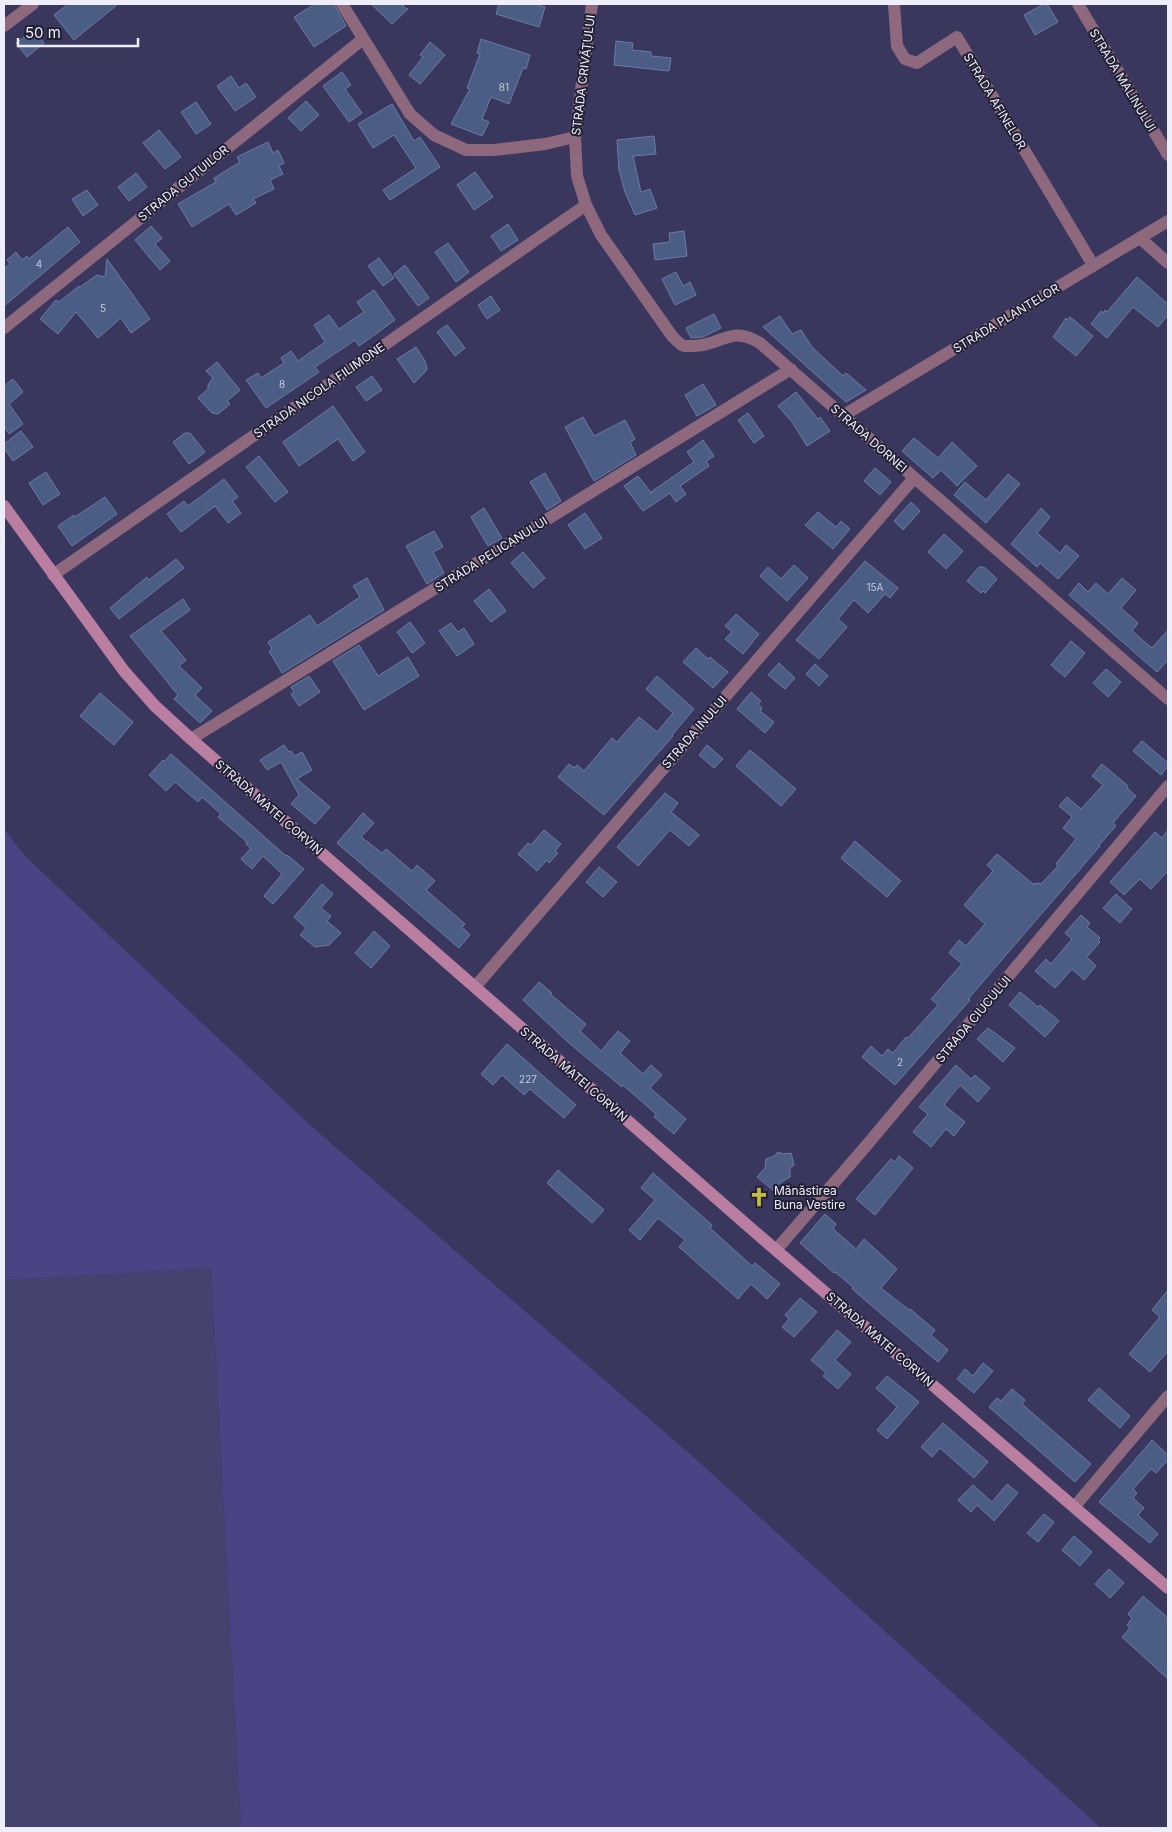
<svg xmlns="http://www.w3.org/2000/svg" width="1172" height="1832" font-family="Inter,sans-serif">
<rect width="100%" height="100%" fill="#3a375f"/>
<polygon fill="#44426f" points="211,1268 241,1828 4,1828 4,1280"/>
<polygon fill="#4a4484" points="4,829 25,856 311,1126 699,1462 1101,1828 241,1828 211,1268 4,1280"/>
<g fill="#4b5d85" stroke="#697ca5">
<polygon points="68,4 118,4 74,40 54,15"/>
<polygon points="315,4 334,4 346,26 314,47 294,17"/>
<polygon points="371,4 404,4 403,7 408,9 392,24"/>
<polygon points="499,4 534,4 545,7 539,27 496,14"/>
<polygon points="1044,4 1047,4 1058,22 1035,35 1024,15"/>
<polygon points="34,30 44,43 27,57 16,43"/>
<polygon points="481,39 530,55 526,69 523,68 509,104 491,97 482,119 489,122 482,136 451,124 470,89 467,88 480,54 477,53"/>
<polygon points="616,41 633,43 632,50 651,52 651,56 671,58 669,71 614,65"/>
<polygon points="430,42 445,55 420,84 409,75 423,57 420,55"/>
<polygon points="342,72 351,85 345,89 362,113 349,122 323,86"/>
<polygon points="231,76 239,88 246,83 256,97 235,111 217,86"/>
<polygon points="306,101 319,115 301,131 288,118"/>
<polygon points="196,102 211,124 196,134 181,112"/>
<polygon points="392,104 414,141 420,137 440,167 390,200 383,190 416,168 394,135 373,148 358,124"/>
<polygon points="159,130 181,157 165,169 143,143"/>
<polygon points="654,136 656,154 633,156 641,192 650,189 657,208 635,215 625,192 619,170 617,140"/>
<polygon points="268,142 273,153 278,150 284,163 279,166 283,174 270,180 274,189 253,199 256,203 236,215 229,204 192,227 178,204 216,182 214,178 240,162 237,157"/>
<polygon points="475,172 493,197 474,210 457,185"/>
<polygon points="136,173 147,187 129,201 118,187"/>
<polygon points="87,190 98,205 83,216 72,199"/>
<polygon points="508,224 518,240 501,251 491,236"/>
<polygon points="151,226 162,238 155,244 170,261 160,270 135,240"/>
<polygon points="68,227 80,242 4,306 4,269 10,264 7,260 16,252 22,260 27,256 29,259"/>
<polygon points="684,231 687,256 655,260 653,244 670,242 669,233"/>
<polygon points="448,243 469,272 456,282 435,252"/>
<polygon points="379,258 394,278 383,286 368,266"/>
<polygon points="107,259 150,319 131,333 121,318 98,338 76,312 58,334 40,319 56,300 59,302 79,286 80,287 97,275 105,277"/>
<polygon points="405,265 429,298 418,306 394,274"/>
<polygon points="676,272 683,286 690,282 696,295 675,305 662,279"/>
<polygon points="1137,277 1168,304 1168,315 1158,327 1133,307 1107,338 1091,324 1101,311 1103,313 1105,310 1107,312"/>
<polygon points="374,290 395,320 359,346 355,340 315,367 319,372 266,408 246,380 258,373 261,378 284,363 281,358 291,351 298,361 325,342 314,325 329,315 339,329 364,312 357,302"/>
<polygon points="491,296 500,310 487,319 478,305"/>
<polygon points="714,314 721,328 703,337 691,338 686,328"/>
<polygon points="780,316 792,334 801,330 812,347 843,376 846,373 866,390 846,402 763,327"/>
<polygon points="1070,317 1093,336 1076,356 1053,337 1066,318 1067,320"/>
<polygon points="447,325 465,348 455,356 437,332"/>
<polygon points="416,347 425,361 427,368 426,371 414,383 397,359"/>
<polygon points="217,362 240,390 227,401 230,404 218,414 212,413 198,398 208,389 208,385 213,378 206,371"/>
<polygon points="372,376 382,390 366,401 356,387"/>
<polygon points="13,379 23,392 9,404 23,424 9,434 4,426 4,386"/>
<polygon points="703,384 716,405 697,416 685,395"/>
<polygon points="796,392 818,419 820,417 830,431 807,446 792,422 778,406"/>
<polygon points="333,406 365,452 353,461 338,439 299,466 283,442"/>
<polygon points="748,413 764,436 754,443 738,420"/>
<polygon points="583,417 594,436 625,420 635,439 630,442 636,455 594,481 565,427"/>
<polygon points="21,431 33,447 13,461 4,448 4,444"/>
<polygon points="185,433 190,433 205,452 189,464 173,442"/>
<polygon points="914,438 938,458 952,442 977,466 957,486 941,470 933,478 902,451"/>
<polygon points="703,440 714,456 706,461 709,466 680,486 686,494 676,502 670,493 643,511 624,486 638,476 652,494 651,492 694,462 687,452"/>
<polygon points="259,456 288,492 275,502 246,467"/>
<polygon points="875,468 891,482 880,495 864,481"/>
<polygon points="46,472 60,494 43,505 29,483"/>
<polygon points="545,473 561,501 547,510 530,482"/>
<polygon points="1008,474 1020,484 986,523 954,495 965,482 986,500"/>
<polygon points="224,479 238,497 232,501 241,513 228,523 215,506 181,532 167,514 184,501 188,506"/>
<polygon points="105,497 117,514 72,546 58,526 74,515 75,517"/>
<polygon points="911,502 920,511 903,530 894,521"/>
<polygon points="484,508 502,538 488,546 471,517"/>
<polygon points="1041,508 1050,517 1037,533 1060,553 1066,545 1079,556 1058,579 1040,563 1037,567 1011,544"/>
<polygon points="818,512 836,527 841,521 850,529 833,549 805,525"/>
<polygon points="585,513 602,538 585,549 568,525"/>
<polygon points="434,531 443,547 433,552 444,573 427,584 406,546"/>
<polygon points="944,534 963,551 946,569 928,552"/>
<polygon points="523,552 545,578 533,588 511,563"/>
<polygon points="176,559 184,568 119,619 110,608 147,577 149,580"/>
<polygon points="865,561 898,588 890,598 885,594 868,613 854,600 838,619 847,627 819,659 796,640"/>
<polygon points="794,565 808,578 787,601 760,576 768,567 781,579"/>
<polygon points="979,567 984,567 997,579 985,593 983,591 981,593 967,581"/>
<polygon points="367,578 384,610 282,673 269,651 272,649 268,642 310,615 317,626 360,597 353,586"/>
<polygon points="1122,578 1136,590 1121,608 1138,623 1132,631 1152,648 1168,630 1168,660 1157,672 1069,595 1079,583 1088,592 1096,583 1108,594"/>
<polygon points="489,589 506,611 491,622 474,601"/>
<polygon points="183,599 190,610 161,631 186,660 179,666 202,688 195,695 212,711 200,723 174,699 178,695 130,636"/>
<polygon points="736,614 759,634 743,654 725,639 732,632 725,626"/>
<polygon points="410,622 425,643 412,653 397,632"/>
<polygon points="451,623 458,632 464,628 474,644 457,656 439,631"/>
<polygon points="1071,641 1085,653 1065,677 1051,665"/>
<polygon points="359,645 378,676 408,657 419,676 364,710 333,661"/>
<polygon points="696,648 708,659 710,657 728,672 713,688 683,662"/>
<polygon points="779,663 795,678 785,689 768,675"/>
<polygon points="815,664 828,676 819,686 806,674"/>
<polygon points="1106,669 1121,682 1108,697 1093,683"/>
<polygon points="309,676 320,692 299,706 291,694 294,692 291,687"/>
<polygon points="657,676 694,709 672,735 673,736 604,815 558,777 569,764 574,768 577,765 584,771 612,738 617,742 639,717 657,732 673,713 646,689"/>
<polygon points="751,692 761,701 758,704 762,708 760,711 774,722 765,733 737,709"/>
<polygon points="100,693 133,722 114,745 80,716"/>
<polygon points="1142,741 1168,763 1168,766 1161,775 1133,751"/>
<polygon points="284,745 289,752 291,751 295,756 302,752 312,770 297,779 330,807 315,824 291,804 299,795 281,762 267,770 260,760"/>
<polygon points="707,745 723,759 714,768 699,755"/>
<polygon points="750,750 796,789 781,806 736,766"/>
<polygon points="171,754 286,856 287,855 304,869 273,904 264,896 282,874 263,856 252,869 241,859 251,848 246,844 247,842 218,817 221,814 202,797 198,802 175,782 166,791 149,775 163,760 164,762"/>
<polygon points="1102,764 1128,786 1127,788 1136,796 1113,823 1116,826 1099,845 1100,846 968,999 970,1000 895,1085 862,1057 871,1046 882,1056 888,1049 893,1053 906,1037 908,1038 938,1005 931,999 962,964 949,953 959,940 966,946 985,924 964,905 993,871 987,865 997,854 1033,884 1039,883 1041,884 1058,866 1056,864 1076,839 1063,828 1072,817 1059,806 1067,797 1081,809 1103,785 1092,776"/>
<polygon points="665,793 678,803 671,812 699,835 689,846 670,830 638,866 617,847"/>
<polygon points="363,813 374,823 361,837 382,853 386,849 412,871 417,865 435,881 426,890 465,924 462,927 470,935 459,948 337,843"/>
<polygon points="544,830 561,844 555,851 558,853 549,863 547,860 537,871 518,854 528,843 531,845"/>
<polygon points="1168,830 1168,871 1151,889 1140,879 1124,895 1110,882 1155,832 1162,838"/>
<polygon points="855,841 901,881 887,897 841,858"/>
<polygon points="599,867 617,882 603,897 586,882"/>
<polygon points="322,884 333,894 321,908 331,916 327,921 341,933 329,945 315,947 300,935 306,928 294,917"/>
<polygon points="1116,894 1132,909 1120,923 1103,908"/>
<polygon points="1081,915 1090,923 1087,927 1100,938 1098,940 1100,942 1087,957 1096,966 1084,980 1072,969 1055,988 1035,971 1046,959 1051,964 1072,939 1065,933"/>
<polygon points="374,931 390,946 371,968 355,953"/>
<polygon points="539,982 552,993 550,994 586,1024 580,1031 601,1051 618,1031 630,1041 620,1053 643,1074 651,1065 662,1075 650,1088 686,1119 674,1134 654,1117 656,1114 623,1085 622,1087 569,1043 523,1000"/>
<polygon points="1020,992 1038,1007 1040,1005 1059,1021 1045,1037 1009,1005"/>
<polygon points="988,1028 1015,1048 1003,1062 977,1039"/>
<polygon points="507,1044 576,1105 564,1118 530,1089 524,1095 502,1075 493,1085 481,1074"/>
<polygon points="956,1065 971,1079 975,1075 990,1088 978,1102 960,1085 944,1105 965,1122 954,1136 946,1129 931,1147 913,1132 928,1114 919,1107"/>
<polygon points="778,1152 783,1154 791,1153 794,1165 790,1169 790,1177 780,1183 774,1191 757,1177 765,1168 766,1159 774,1156"/>
<polygon points="899,1156 913,1168 875,1215 856,1199 891,1159 895,1162"/>
<polygon points="558,1170 604,1210 592,1223 547,1183"/>
<polygon points="653,1173 712,1225 710,1228 752,1266 755,1263 780,1284 767,1299 751,1284 738,1299 679,1247 685,1240 658,1218 640,1240 629,1230 655,1200 641,1188"/>
<polygon points="825,1214 836,1224 833,1229 856,1249 864,1239 897,1269 881,1288 909,1310 910,1309 935,1330 931,1335 948,1350 938,1362 852,1289 853,1287 835,1272 834,1273 800,1243"/>
<polygon points="1168,1290 1168,1351 1150,1372 1129,1354 1160,1317 1152,1310"/>
<polygon points="800,1298 817,1312 794,1337 782,1327 789,1319 785,1315"/>
<polygon points="837,1330 851,1342 835,1360 851,1374 838,1389 823,1376 826,1373 811,1360"/>
<polygon points="983,1363 993,1371 974,1393 957,1379 965,1369 973,1376"/>
<polygon points="887,1376 919,1402 887,1439 877,1430 897,1407 876,1388"/>
<polygon points="1099,1388 1130,1416 1120,1428 1088,1400"/>
<polygon points="1012,1389 1025,1400 1022,1404 1091,1464 1075,1482 989,1407 997,1398 1001,1401"/>
<polygon points="943,1423 988,1462 974,1478 940,1448 932,1457 921,1447"/>
<polygon points="1152,1440 1168,1455 1168,1460 1156,1473 1151,1469 1133,1489 1137,1493 1133,1498 1144,1508 1138,1515 1158,1534 1150,1543 1099,1502"/>
<polygon points="1007,1484 1018,1493 994,1521 977,1505 971,1512 958,1500 973,1485 992,1502"/>
<polygon points="1044,1514 1054,1522 1038,1542 1027,1533"/>
<polygon points="1074,1536 1092,1552 1080,1566 1062,1550"/>
<polygon points="1109,1569 1124,1583 1110,1598 1095,1584"/>
<polygon points="1143,1596 1168,1618 1168,1679 1122,1637 1130,1628 1127,1625 1132,1618 1128,1614"/>
</g>
<g fill="none" stroke-linecap="round" stroke-linejoin="round">
<g stroke="#8e687c" stroke-width="12">
<polyline points="342,4 410,114 434,135 466,150 494,150 545,144 575,137"/>
<path d="M592 4 575 137 577 176 586 205 601 235 672 336C675 339 680 345 684 346 685 346 691 346 692 346 721 347 729 324 760 343L1168 699"/>
<polyline points="894,4 897,46 905,59 917,63 957,37 1093,265"/>
<polyline points="1078,4 1168,155"/>
<polyline points="4,26 33,4"/>
<polyline points="1140,238 1168,263"/>
<polyline points="4,328 363,39"/>
<polyline points="844,415 1168,221"/>
<polyline points="53,575 586,205"/>
<polyline points="191,739 791,369"/>
<polyline points="475,987 914,478"/>
<polyline points="776,1250 866,1146 1168,786"/>
<polyline points="1075,1506 1168,1396"/>
</g>
<polyline stroke="#ba7fa0" stroke-width="12" points="4,506 124,671 155,706 191,739 755,1232 1168,1588"/>
</g>
<defs>
<symbol id="church-bare" viewBox="-9 -9 18 18"><path d="M-1.2-6h2.4v3.5h3.3v2.4h-3.3V6h-2.4V-.1h-3.3v-2.4h3.3Z" fill="#c5bc3d" stroke="#222134" stroke-width="2.5" paint-order="stroke"/></symbol>
</defs>
<g fill-rule="evenodd">
<use href="#church-bare" x="745" y="1183" width="28" height="28"/>
</g>
<g text-anchor="middle" dominant-baseline="central" stroke-width="4" stroke-linejoin="round" paint-order="stroke">
<g font-size="10" fill="#c4c9de">
<text x="504" y="87">81</text>
<text x="39" y="264">4</text>
<text x="103" y="308">5</text>
<text x="282" y="384">8</text>
<text x="875" y="587">15A</text>
<text x="900" y="1062">2</text>
<text x="528" y="1079">227</text>
</g>
<g font-size="12" fill="#ededfc" stroke="#222134">
<text transform="translate(583 75) rotate(-83)">STRADA CRIVĂȚULUI</text>
<text transform="translate(1123 80) rotate(59)">STRADA MALINULUI</text>
<text transform="translate(995 101) rotate(59)">STRADA AFINELOR</text>
<text transform="translate(183 183) rotate(-39)">STRADA GUTUILOR</text>
<text transform="translate(1006 318) rotate(-31)">STRADA PLANTELOR</text>
<text transform="translate(319 390) rotate(-35)">STRADA NICOLA FILIMONE</text>
<text transform="translate(869 438) rotate(41)">STRADA DORNEI</text>
<text transform="translate(491 554) rotate(-32)">STRADA PELICANULUI</text>
<text transform="translate(694 732) rotate(-49)">STRADA INULUI</text>
<text transform="translate(269 807) rotate(41)">STRADA MATEI CORVIN</text>
<text transform="translate(973 1019) rotate(-50)">STRADA CIUCULUI</text>
<text transform="translate(574 1074) rotate(41)">STRADA MATEI CORVIN</text>
<text transform="translate(880 1339) rotate(41)">STRADA MATEI CORVIN</text>
</g>
<g font-size="12" fill="#ededfc" stroke="#222134" text-anchor="start">
<text x="774" y="1190">Mănăstirea<tspan x="774" dy="14">Buna Vestire</tspan></text>
</g>
</g>
<rect width="1172" height="1832" fill="none" stroke="#ededfc" stroke-width="10"/>
<path d="M18 38v8h120v-8" fill="none" stroke="#ededfc" stroke-width="2.5"/>
<text x="25" y="38" font-size="15" fill="#ededfc" stroke="#222134" stroke-width="4" paint-order="stroke">50 m</text>
</svg>
